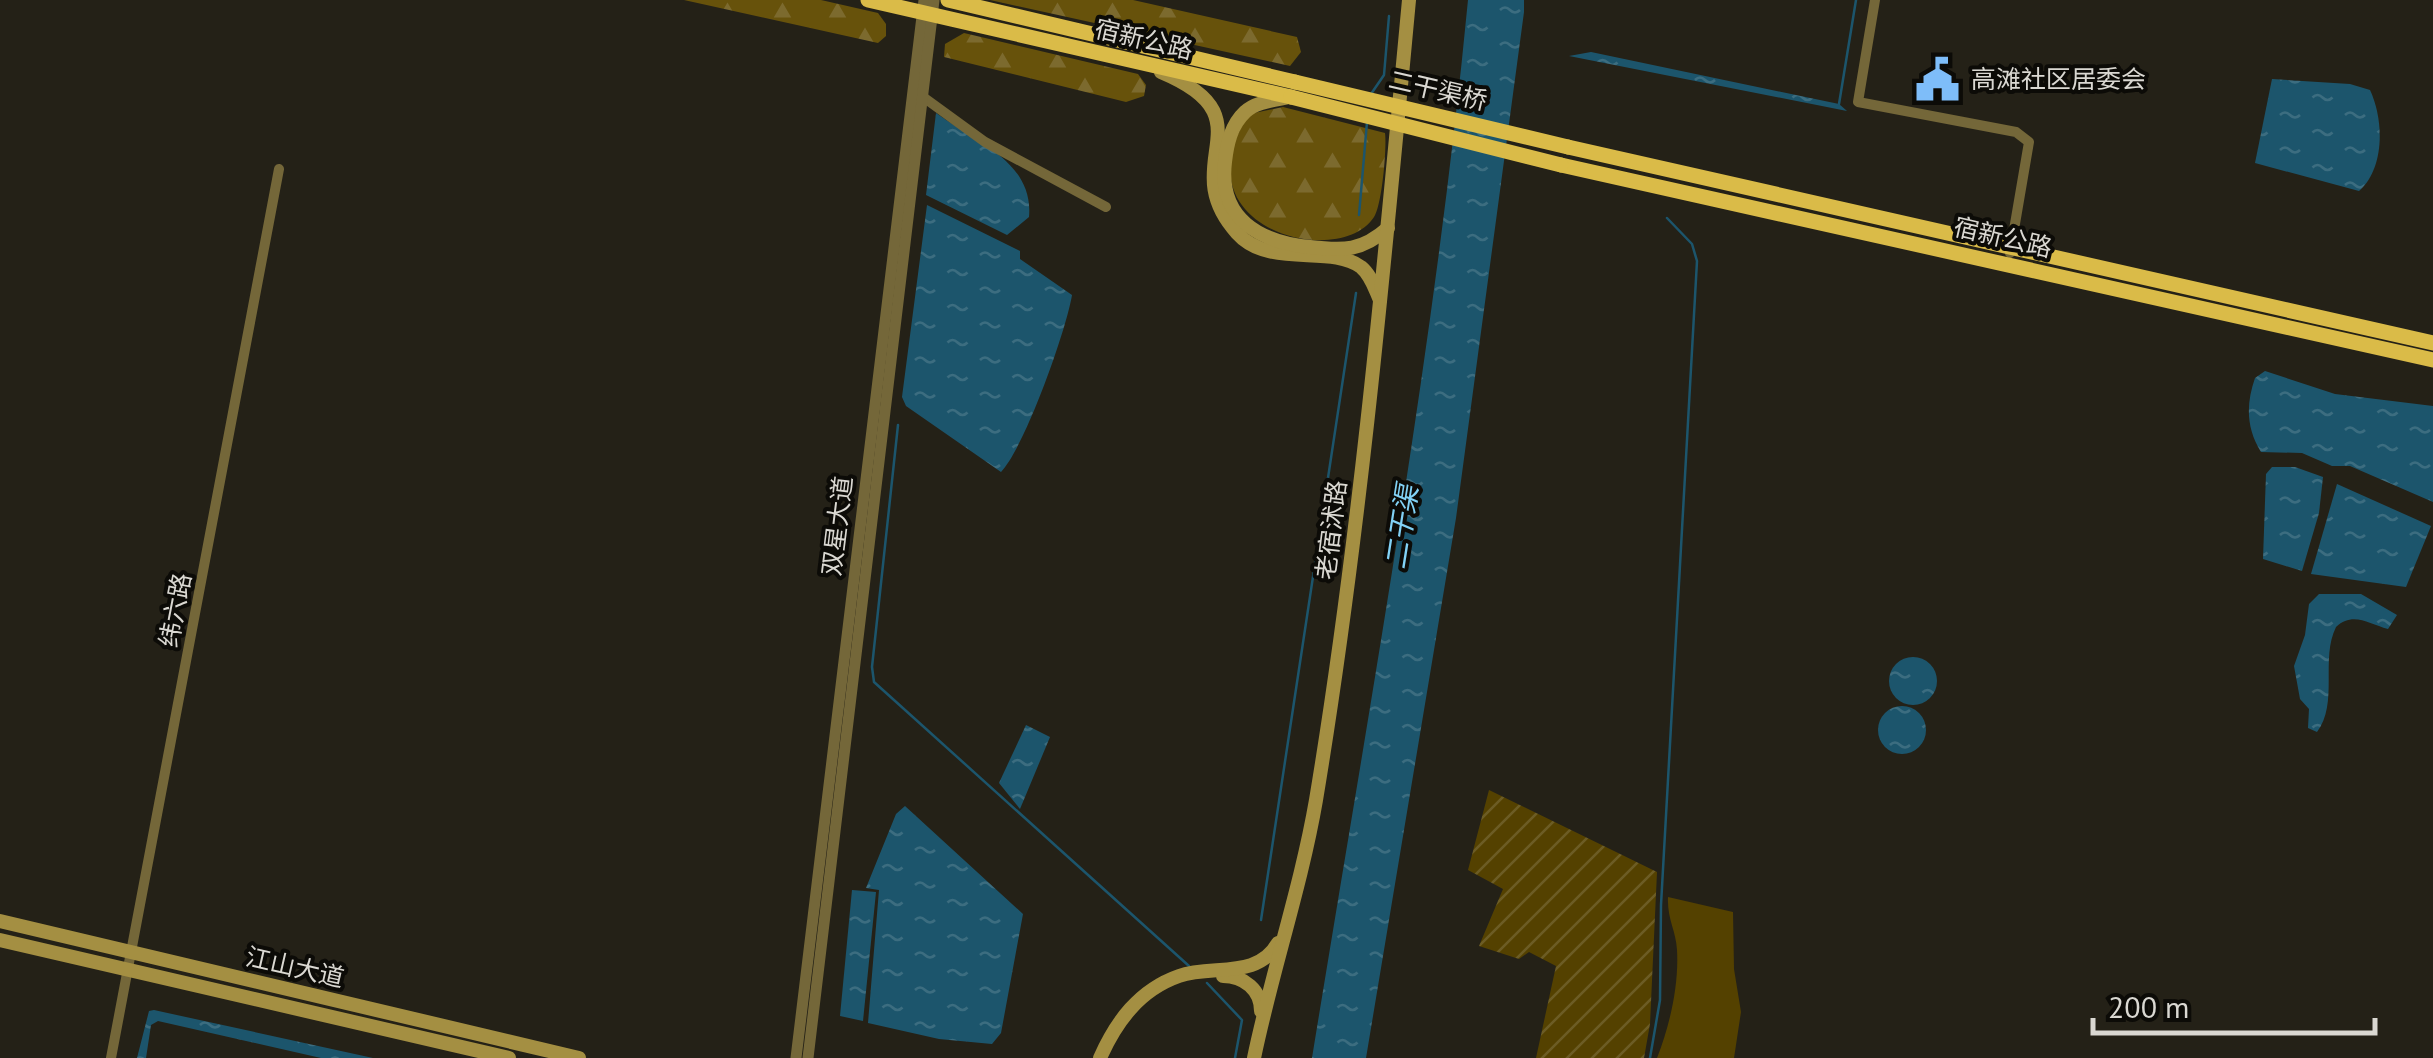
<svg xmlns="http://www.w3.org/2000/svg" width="2433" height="1058" font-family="'PT Sans','Noto Sans SC',sans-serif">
<defs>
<pattern id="forest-firs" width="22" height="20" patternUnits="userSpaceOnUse" patternTransform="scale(2.5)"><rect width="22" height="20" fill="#67520b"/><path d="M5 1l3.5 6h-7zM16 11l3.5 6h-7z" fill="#7c6a2e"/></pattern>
<pattern id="garden-furrows" width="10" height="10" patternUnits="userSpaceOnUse" patternTransform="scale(2.5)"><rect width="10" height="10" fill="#544100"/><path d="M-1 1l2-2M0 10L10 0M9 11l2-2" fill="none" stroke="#6c5c24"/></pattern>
<pattern id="water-ripples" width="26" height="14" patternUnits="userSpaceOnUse" patternTransform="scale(2.5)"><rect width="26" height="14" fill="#1c556c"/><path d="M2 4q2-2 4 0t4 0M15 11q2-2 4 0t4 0" fill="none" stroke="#3c6d80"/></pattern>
</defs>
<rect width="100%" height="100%" fill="#242117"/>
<path fill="#544100" d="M1668 897 1733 912 1734 969 1741 1012 1734 1058H1657C1670 1025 1679 985 1677 950 1676 930 1667 919 1668 897Z"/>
<g fill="url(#forest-firs)">
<polygon points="684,0 821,0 878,13 886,24 886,36 878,43"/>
<polygon points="990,0 1133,0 1297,37 1301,52 1290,66"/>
<polygon points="964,33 1138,74 1146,85 1144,96 1126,102 944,57 945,44"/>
<path d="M1283 107 1385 133C1387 147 1382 205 1374 217 1339 271 1175 228 1249 114Z"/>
</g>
<polygon fill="url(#garden-furrows)" points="1489,790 1657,872 1650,1024 1644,1058 1536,1058 1556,966 1529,952 1519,959 1479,946 1503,889 1468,870"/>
<g fill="url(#water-ripples)">
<path d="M1468 0H1524V12L1456 518 1366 1058H1312C1369 707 1434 354 1468 0Z"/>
<polygon points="1591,52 1839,104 1847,111 1569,56"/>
<path d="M2272 79 2350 84 2370 90C2384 120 2385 168 2359 191L2255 163Z"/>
<path d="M936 113C975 141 1034 162 1029 217L1007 235 926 195Z"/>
<path d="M927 205 1020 251V259L1072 295C1066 331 1025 447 1001 472L906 406 902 397Z"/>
<path d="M2265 371 2335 394 2433 406V502L2350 466H2332L2302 453 2261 452C2246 428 2246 404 2255 378Z"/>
<polygon points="2272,467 2295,467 2323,477 2319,513 2302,571 2263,559 2266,474"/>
<polygon points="2337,484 2431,526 2406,587 2311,574"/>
<path d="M2319 594H2361L2397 615 2388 629C2369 624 2353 611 2336 627 2320 659 2339 703 2317 732L2308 728 2309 709 2300 699 2294 666 2305 635 2309 604Z"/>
<circle cx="1913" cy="681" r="24"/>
<circle cx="1902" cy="730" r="24"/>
<polygon points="1026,725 1050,737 1020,809 999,783"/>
<polygon points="905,806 1023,914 1001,1033 992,1044 939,1039 868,1023 879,890 866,888 896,814"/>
<polygon points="852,890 876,892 863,1021 840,1016"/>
<polygon points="154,1010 163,1012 373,1058 321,1058 158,1021 151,1025 146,1058 137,1058 149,1011"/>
</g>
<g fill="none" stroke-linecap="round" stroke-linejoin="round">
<g stroke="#1c556c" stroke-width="2.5">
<polyline points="1371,94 1384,75 1389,16"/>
<polyline points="1839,104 1856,0"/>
<polyline points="1359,215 1367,122"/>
<polyline points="898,425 872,667 874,682 1189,966"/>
<polyline points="1261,920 1356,293"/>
<polyline points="1207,983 1242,1020 1235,1058"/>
<polyline points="1650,1058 1660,1000 1661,905 1697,261 1692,244 1667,218"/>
</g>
<g stroke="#746739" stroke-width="10">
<polyline points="1875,0 1858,102 2016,132 2029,142 2010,253"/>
<polyline points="919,94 985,142 1106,207"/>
<polyline points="111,1058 279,169"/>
</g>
<g stroke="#746739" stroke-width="11">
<polyline points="796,1058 924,0"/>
<polyline points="808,1058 934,0"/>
</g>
<g stroke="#a48f42" stroke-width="14">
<path d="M1161 72C1273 119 1173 162 1237 233 1269 269 1330 244 1361 267 1371 275 1375 289 1380 300"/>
<path d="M1289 97C1275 100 1255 102 1245 112 1231 125 1227 144 1225 162 1218 219 1260 242 1310 247 1344 251 1362 251 1388 228"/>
<polyline points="0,921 579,1058"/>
<polyline points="0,940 509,1058"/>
<path d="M1223 976C1244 976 1261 990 1261 1011"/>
<path d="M1100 1058C1116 1022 1139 990 1179 976 1213 964 1257 980 1278 943"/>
<path d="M1254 1058C1272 971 1301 887 1316 800 1360 535 1384 267 1409 0"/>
</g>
<g stroke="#dabb48" stroke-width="15">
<polyline points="868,0 1291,97"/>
<polyline points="948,0 1295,82"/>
<polyline points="1568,147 2433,343"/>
<polyline points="1561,165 2433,360"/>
</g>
<g stroke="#dabb48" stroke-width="15">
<polyline points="1295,82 1568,147"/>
<polyline points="1291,97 1561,165"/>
</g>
</g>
<defs>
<symbol id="civic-bare" viewBox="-9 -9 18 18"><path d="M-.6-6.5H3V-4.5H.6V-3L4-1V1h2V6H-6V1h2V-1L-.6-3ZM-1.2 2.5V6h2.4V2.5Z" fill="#7ebdf9" stroke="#0c0b07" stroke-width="2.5" paint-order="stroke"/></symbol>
</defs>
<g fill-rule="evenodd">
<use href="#civic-bare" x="1906" y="48" width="63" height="63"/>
</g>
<g text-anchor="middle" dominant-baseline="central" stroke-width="8" stroke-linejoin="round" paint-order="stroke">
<g font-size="25" fill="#dad8d2" stroke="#0c0b07">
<text transform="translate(1144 39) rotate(13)">宿新公路</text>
<text transform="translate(1438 90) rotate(13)">二干渠桥</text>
<text transform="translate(2003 237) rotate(13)">宿新公路</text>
<text transform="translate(837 526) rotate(-83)">双星大道</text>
<text transform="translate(1331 530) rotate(-83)">老宿沭路</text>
<text transform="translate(175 610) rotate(-79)">纬六路</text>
<text transform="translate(295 967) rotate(13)">江山大道</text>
</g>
<g font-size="25" fill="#dad8d2" stroke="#0c0b07" text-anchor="start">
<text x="1971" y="79">高滩社区居委会</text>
</g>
<g font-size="28" font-style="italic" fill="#82d2f6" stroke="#0c0b07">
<text transform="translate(1401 527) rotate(-81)">二干渠</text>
</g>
</g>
<path d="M2093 1018v15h282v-15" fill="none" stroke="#dad8d2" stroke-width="5"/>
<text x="2108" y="1018" font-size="30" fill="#dad8d2" stroke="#0c0b07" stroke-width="8" paint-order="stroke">200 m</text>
</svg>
